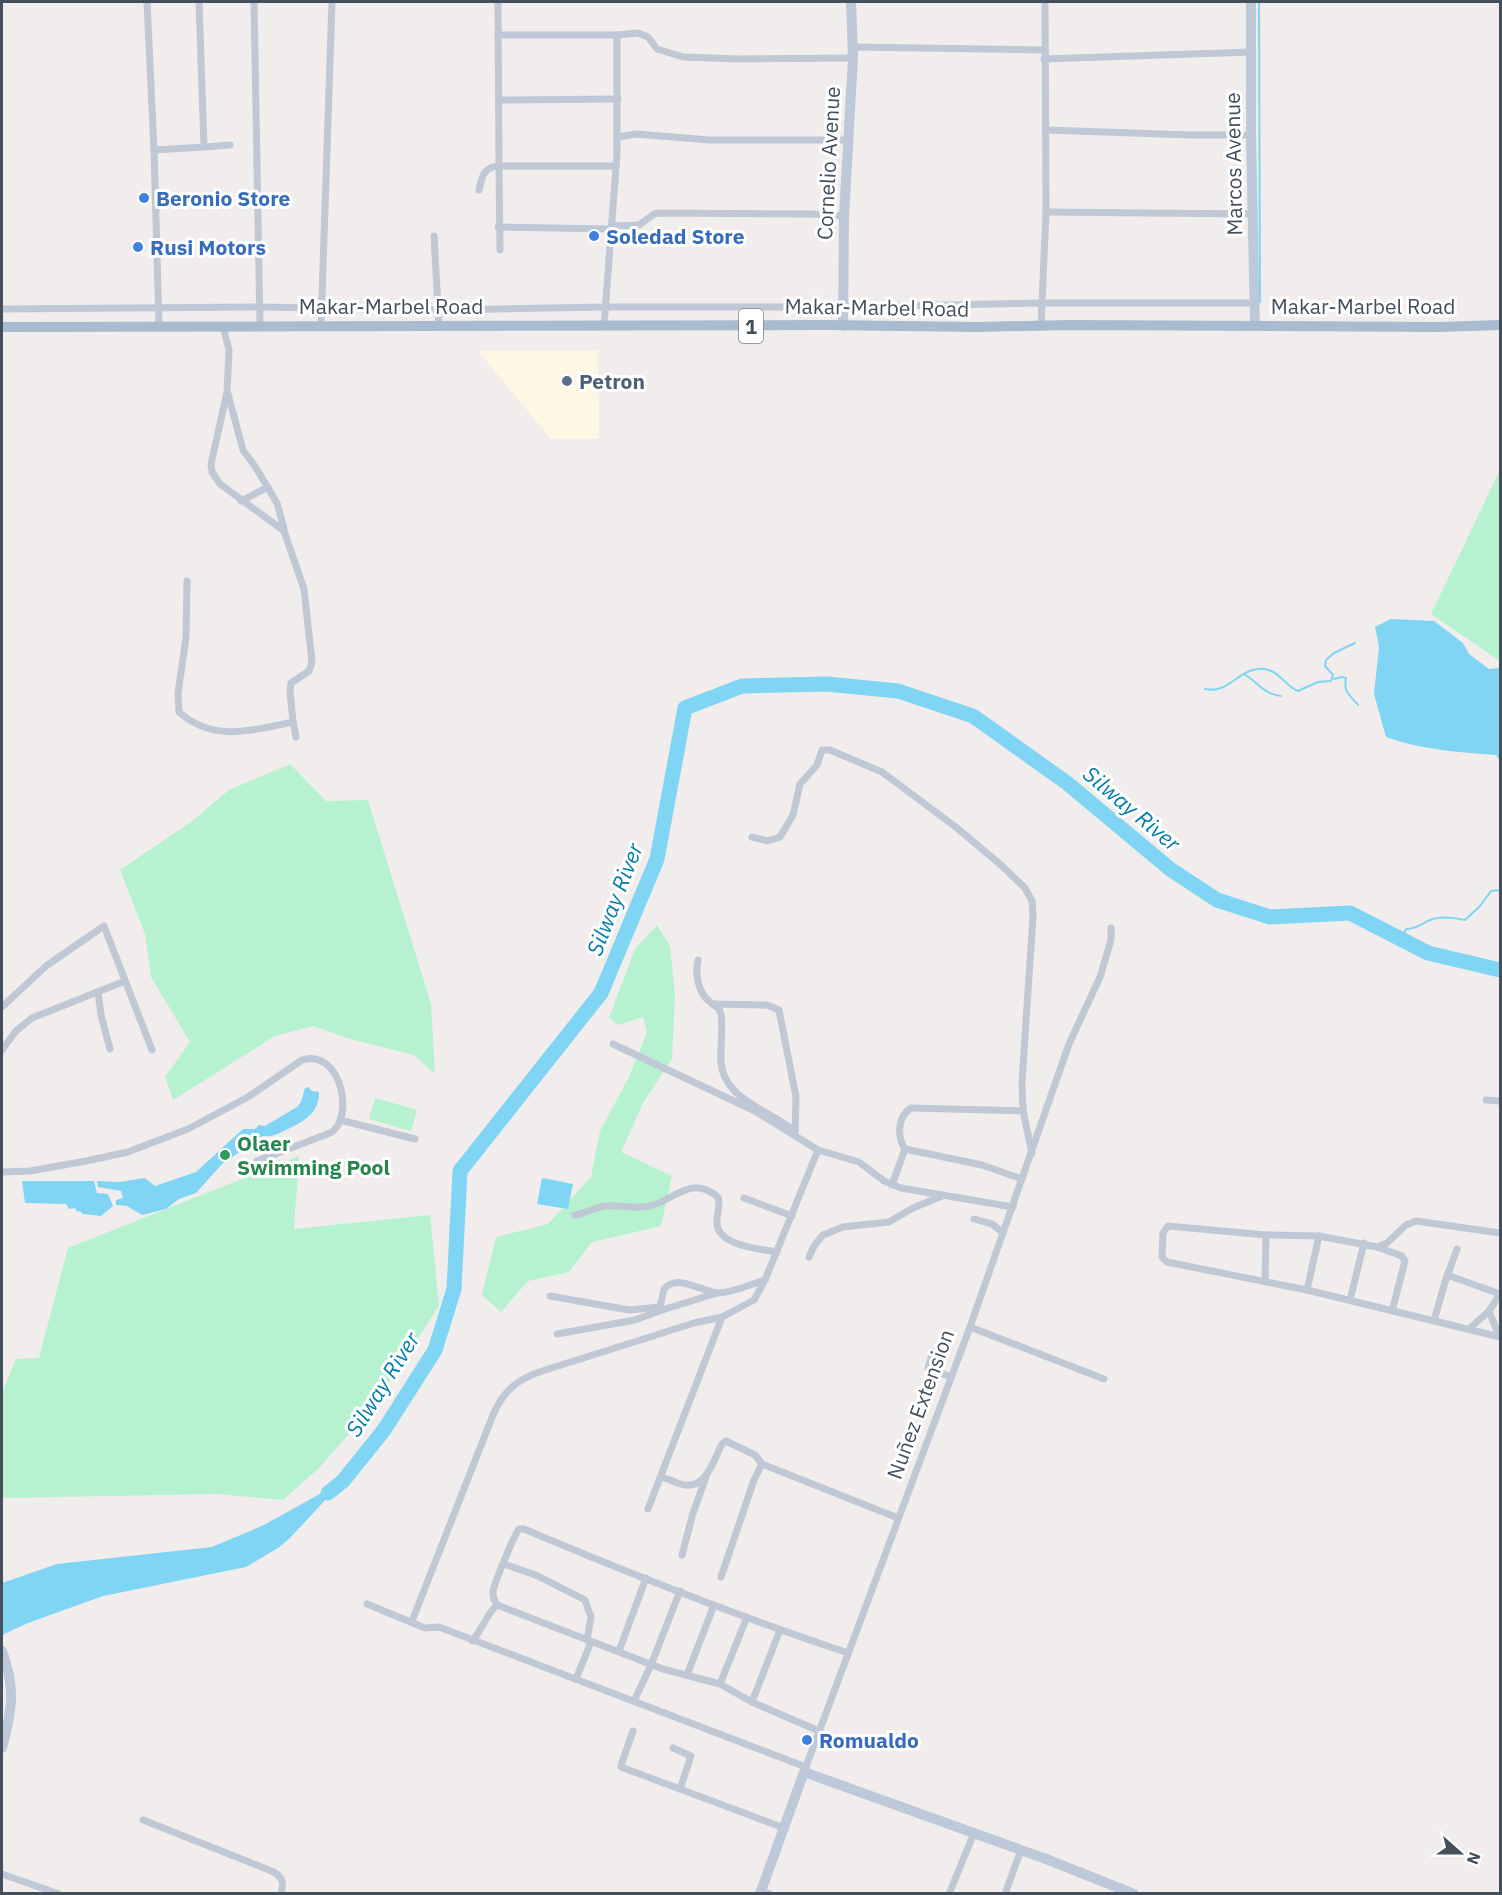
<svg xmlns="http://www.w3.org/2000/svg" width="1502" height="1895" font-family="'IBM Plex Sans',sans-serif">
<rect width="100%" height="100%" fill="#f0edec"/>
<polygon fill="#fdf7e3" points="478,351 598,351 599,439 551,439"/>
<g fill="#b6f2d0">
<polygon points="1500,470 1500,661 1431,614"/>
<polygon points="290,764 326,801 368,800 431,1004 435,1074 414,1055 350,1039 313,1026 275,1036 173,1100 165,1077 190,1042 151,977 145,934 120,870 191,822 229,790"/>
<polygon points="657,925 670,946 675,996 672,1059 643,1103 621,1152 672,1176 661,1226 592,1242 569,1272 528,1281 501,1312 482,1295 496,1237 548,1224 591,1177 600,1131 629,1077 647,1032 643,1017 618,1025 609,1018 635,949"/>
<polygon points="375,1098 417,1110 411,1131 369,1119"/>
<polygon points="299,1156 294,1229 430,1215 439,1306 371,1409 319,1468 283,1500 216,1494 3,1498 2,1393 16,1359 39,1358 68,1248"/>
</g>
<g fill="#7fd5f3">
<path d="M1391 619 1434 621 1463 643 1469 654 1489 669 1500 668V761L1496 755C1458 752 1422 750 1386 737L1374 694 1379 647 1375 627Z"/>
<path d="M308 1087 312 1091 319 1092C320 1113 303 1122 286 1130 277 1134 273 1137 263 1136L222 1164 196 1193 179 1199 166 1209 142 1215 127 1206 116 1205V1200L123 1198 121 1191 98 1187 97 1181 119 1182 145 1178 155 1186 196 1172 243 1129H255L259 1125 265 1126 297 1107 301 1102 305 1088Z"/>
<polygon points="542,1178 573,1184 568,1209 537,1204"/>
<polygon points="22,1181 94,1181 97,1193 108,1194 113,1206 101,1216 83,1214 80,1211 77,1212 75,1208 69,1209 66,1204 25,1203"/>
<polygon points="343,1481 289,1539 278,1548 246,1567 103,1596 28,1623 2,1635 2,1583 57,1564 212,1547 264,1525"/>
</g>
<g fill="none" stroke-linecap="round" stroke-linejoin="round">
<g stroke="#7fd5f3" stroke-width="2">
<polyline points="1259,2 1260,302"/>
<path d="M1244 674C1258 682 1263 694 1281 696"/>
<path d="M1334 679 1341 677 1346 678C1343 692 1350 695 1358 705"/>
<path d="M1205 689C1229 695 1240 666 1264 669 1280 671 1285 686 1298 691L1318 682 1331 681 1333 675 1325 666 1326 660 1334 653 1355 643"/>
<path d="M1400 944 1406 929C1416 929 1421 924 1430 920 1440 916 1456 918 1465 920L1480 906 1491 891 1500 890"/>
</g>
<polyline stroke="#7fd5f3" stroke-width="15" points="328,1493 343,1481 384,1430 435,1350 454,1289 460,1171 601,993 657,859 685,708 742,686 827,684 898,691 973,716 1067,783 1170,869 1217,900 1270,917 1350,913 1428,953 1500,970"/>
<g stroke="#bfc8d4" stroke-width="7">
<polyline points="147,2 154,150 159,325"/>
<polyline points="254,2 260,325"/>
<polyline points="498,35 617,35 638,33 648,37 657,49 683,57 737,59 853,58"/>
<polyline points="853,47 1044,50"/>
<polyline points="1044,59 1251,52"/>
<polyline points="500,100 618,99"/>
<polyline points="1046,130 1191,135 1251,135"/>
<polyline points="618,137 636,134 709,140 849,140"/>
<polyline points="204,147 230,145"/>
<polyline points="154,150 204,147 199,2"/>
<path d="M479 190C482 177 483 167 499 166L498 2"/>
<polyline points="1046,212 1252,214"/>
<polyline points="612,226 639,225 654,214 660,213 811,214 844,216"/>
<polyline points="498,227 612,229"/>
<polyline points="434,236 439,326"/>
<polyline points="500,250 499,166 616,166"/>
<polyline points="2,309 260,307 438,310 605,307 843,307 1042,303 1248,303"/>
<polyline points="321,326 332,2"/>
<polyline points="604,326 617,154 617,35"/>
<polyline points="1041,326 1046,212 1045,2"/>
<polyline points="228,394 243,450 256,468 277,503 284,529"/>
<polyline points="241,501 268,487"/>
<path d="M187 581 186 638 178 693 179 712C214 743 252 730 293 722L290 691 291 683 309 671 312 662 304 589 284 531 220 484 212 472 211 464 227 392 229 350 223 326"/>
<polyline points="293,722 296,737"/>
<polyline points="752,837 768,841 780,837 793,815 800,784 817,765 822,750 830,750 882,772 957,828 1001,865 1025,888 1032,901 1033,916 1022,1082 1023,1111 1032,1153"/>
<path d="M698 960C695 974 698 993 710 1002 714 1006 718 1006 720 1011 724 1020 720 1050 721 1062 724 1100 769 1110 795 1131"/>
<polyline points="98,992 101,1015 110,1049"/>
<polyline points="713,1004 767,1005 779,1010 796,1097 795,1134"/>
<polyline points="2,1007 46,966 104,926 152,1050"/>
<polyline points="613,1044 755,1111 818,1150 859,1162 884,1181 901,1188 1013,1207"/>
<polyline points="2,1050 16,1031 32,1018 125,981"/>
<polyline points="1486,1100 1500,1101"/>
<polyline points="340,1120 415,1139"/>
<path d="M905 1149C897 1137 897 1117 911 1108L1023 1111"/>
<path d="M2 1172 30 1171 86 1161 128 1152 154 1142 188 1129 248 1097 302 1060C342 1048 355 1120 330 1133L257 1161"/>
<polyline points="892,1185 905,1149 982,1165 1022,1179"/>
<polyline points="744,1198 792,1216"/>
<path d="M575 1215C586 1213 595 1207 606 1206 620 1204 635 1210 649 1206 675 1201 689 1174 718 1197 721 1207 716 1214 717 1224 719 1246 760 1249 777 1252"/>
<polyline points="974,1219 992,1224 1003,1233"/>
<polyline points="1500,1233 1416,1221 1406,1225 1387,1243 1377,1247 1319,1236 1266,1235 1168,1226 1163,1233 1162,1257 1167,1262 1307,1290 1500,1337"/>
<polyline points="1377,1247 1402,1256 1405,1261 1392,1311"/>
<polyline points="809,1257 814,1246 823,1235 843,1227 889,1222 913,1208 942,1196"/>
<polyline points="1447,1275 1500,1294"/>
<polyline points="1265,1282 1266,1235"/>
<polyline points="1307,1290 1319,1236"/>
<polyline points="550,1296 629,1310 660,1307"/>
<polyline points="1350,1300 1364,1243"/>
<polyline points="659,1311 717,1293"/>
<polyline points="1489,1311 1499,1336"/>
<polyline points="1434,1321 1445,1282 1457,1249"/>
<polyline points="970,1327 1104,1379"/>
<polyline points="1469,1329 1489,1311 1500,1294"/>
<path d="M557 1334 635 1320 659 1311 664 1289C678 1273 702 1292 718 1293 733 1293 750 1284 765 1280L818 1150"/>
<polyline points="933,1351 928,1368 951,1377"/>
<path d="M662 1477C668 1479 674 1482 680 1484 706 1492 713 1461 722 1444L726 1441 755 1455 762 1464"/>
<polyline points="648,1509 722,1317"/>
<polyline points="682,1555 693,1513 706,1477"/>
<polyline points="504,1564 538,1576 585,1600 591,1617 587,1640"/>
<polyline points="721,1577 754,1480 762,1464 898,1518"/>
<polyline points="367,1604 425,1628 439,1627 806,1767"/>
<path d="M412 1621 493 1415C503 1392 516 1380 539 1372L694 1323 722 1317 754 1300 765 1280"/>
<path d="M472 1641C482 1630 486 1615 497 1605"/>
<polyline points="619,1651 646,1578"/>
<polyline points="687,1675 714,1605"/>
<polyline points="576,1679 591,1642"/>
<polyline points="720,1684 747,1617"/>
<polyline points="634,1701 651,1665 680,1591"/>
<polyline points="752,1702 780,1630"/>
<polyline points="633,1731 621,1765 621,1767 680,1789"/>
<path d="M819 1731 752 1702 720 1684 663 1669 497 1605C495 1601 492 1597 493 1592 493 1586 515 1533 519 1529H524C630 1574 738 1616 848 1653"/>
<polyline points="673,1748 691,1756 680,1789 784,1828"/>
<polyline points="804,1772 970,1327 1069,1044 1100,977 1111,940 1111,928"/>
<path d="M143 1820 274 1872C283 1878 284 1883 281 1894"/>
<polyline points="2,1874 59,1894"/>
<polyline points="762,1891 770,1894"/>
<polyline points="949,1894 974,1833"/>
<polyline points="1005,1894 1021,1850"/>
</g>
<g stroke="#bdc9d8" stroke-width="10">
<polyline points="1251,2 1251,135 1255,326"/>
<polyline points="843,326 844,216 853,58 851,2"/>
<path d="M2 1651C16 1689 12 1710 2 1748"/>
<polyline points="760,1894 804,1772 1046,1859 1134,1894"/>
</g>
<polyline stroke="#aabacf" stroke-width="10" points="2,327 824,325 977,327 1068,325 1439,327 1500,325"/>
</g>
<g fill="#3f7fe0" stroke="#fff" stroke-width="2">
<circle cx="144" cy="198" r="6"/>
<circle cx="594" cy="236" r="6"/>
<circle cx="138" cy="247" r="6"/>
<circle cx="807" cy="1740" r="6"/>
</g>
<circle fill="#5c6f8a" stroke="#fff" stroke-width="2" cx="567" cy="381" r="6"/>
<circle fill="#2e9e5b" stroke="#fff" stroke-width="2" cx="225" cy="1155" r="6"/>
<g text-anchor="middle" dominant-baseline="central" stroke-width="6" stroke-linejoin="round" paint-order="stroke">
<rect fill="#fff" stroke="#7c848d" stroke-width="1.5" x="739" y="309" width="24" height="34" rx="4.5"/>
<g font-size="20" font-weight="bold" fill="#444f5c">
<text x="751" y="326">1</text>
</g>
<g font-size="21" fill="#444f5c" stroke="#fff">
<text transform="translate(828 163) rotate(-87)">Cornelio Avenue</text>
<text transform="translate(1233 164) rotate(-91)">Marcos Avenue</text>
<text x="391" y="306">Makar-Marbel Road</text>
<text x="1363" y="306">Makar-Marbel Road</text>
<text transform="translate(877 307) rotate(1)">Makar-Marbel Road</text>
<text transform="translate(920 1404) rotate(-70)">Nuñez Extension</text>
</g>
<g font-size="21" font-weight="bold" fill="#366cbe" stroke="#fff" text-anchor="start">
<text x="156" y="198">Beronio Store</text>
<text x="606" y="236">Soledad Store</text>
<text x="150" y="247">Rusi Motors</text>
<text x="819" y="1740">Romualdo</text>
</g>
<g font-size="21" font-weight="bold" fill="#4e5e75" stroke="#fff" text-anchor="start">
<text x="579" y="381">Petron</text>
</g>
<g font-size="21" font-weight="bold" fill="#27864d" stroke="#fff" text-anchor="start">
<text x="237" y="1143">Olaer<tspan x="237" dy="24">Swimming Pool</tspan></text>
</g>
<g font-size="22" font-style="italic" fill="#017daa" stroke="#fff">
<text transform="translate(1132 808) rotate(40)">Silway River</text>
<text transform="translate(614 899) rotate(-69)">Silway River</text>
<text transform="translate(382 1384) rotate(-58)">Silway River</text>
</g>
</g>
<rect width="1502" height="1895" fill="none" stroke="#444f5c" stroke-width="6"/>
<g transform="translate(1460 1853) rotate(111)" stroke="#ffffff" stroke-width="4.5" paint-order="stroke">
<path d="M0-4.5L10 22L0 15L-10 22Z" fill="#444f5c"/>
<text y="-9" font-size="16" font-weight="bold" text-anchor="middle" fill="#444f5c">N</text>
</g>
</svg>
